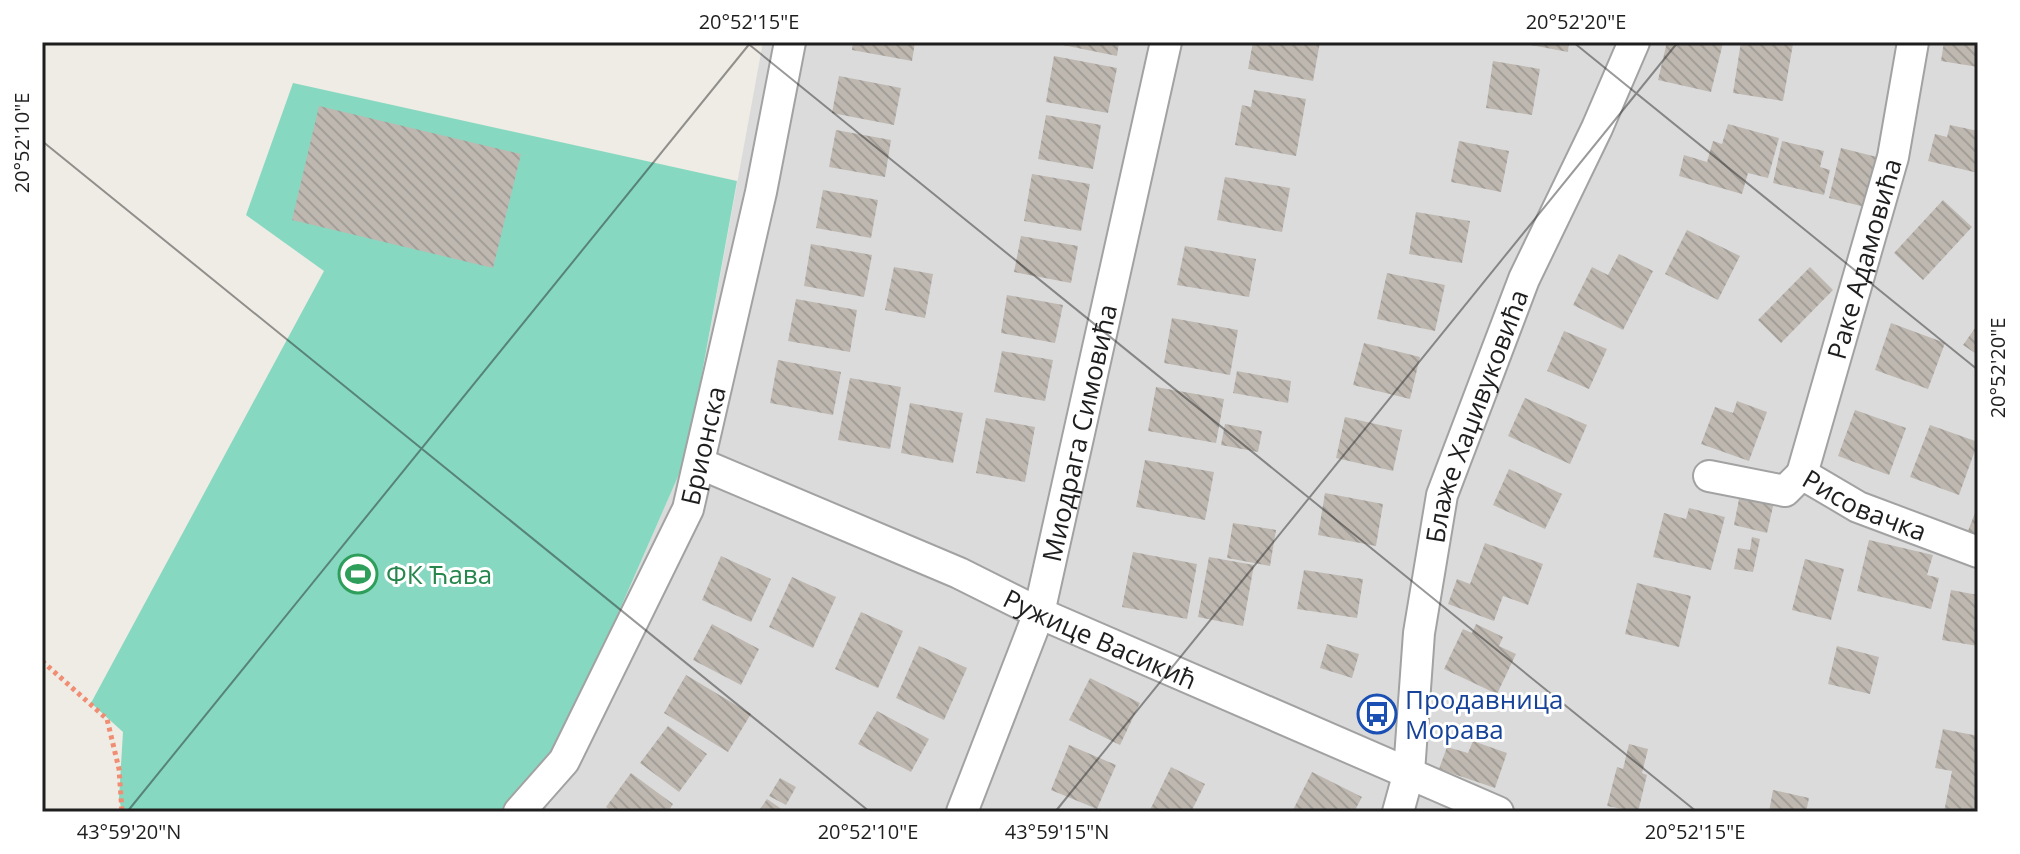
<svg xmlns="http://www.w3.org/2000/svg" width="2020" height="854" font-family="'Open Sans',sans-serif">
<defs>
<pattern id="building-back-hatch" width="6" height="6" patternUnits="userSpaceOnUse" patternTransform="scale(2)"><rect width="6" height="6" fill="#beb8b1"/><path d="M-1 5l2 2M0 0l6 6M5-1l2 2" fill="none" stroke="#a39e98"/></pattern>
</defs>
<rect width="100%" height="100%" fill="#eeece4"/>
<polygon fill="#dcdbdb" points="763,42 1978,42 1978,812 504,812 550,769 687,456"/>
<polygon fill="#87d8c1" points="293,83 737,181 687,456 550,769 504,812 122,812 119,798 123,732 91,703 324,271 246,215"/>
<g fill="url(#building-back-hatch)">
<polygon points="853,42 915,42 912,61 852,50"/>
<polygon points="1048,42 1119,42 1117,56"/>
<polygon points="1253,42 1320,42 1313,81 1248,69"/>
<polygon points="1515,42 1569,42 1568,52"/>
<polygon points="1667,42 1723,43 1711,92 1658,80"/>
<polygon points="1741,42 1793,44 1783,101 1733,93"/>
<polygon points="1944,42 1978,42 1978,67 1941,61"/>
<polygon points="1054,56 1117,68 1108,113 1046,102"/>
<polygon points="1493,61 1540,69 1532,115 1486,108"/>
<polygon points="839,76 901,88 894,125 832,113"/>
<polygon points="1254,90 1306,99 1296,156 1235,145 1242,105 1251,107"/>
<polygon points="319,106 521,154 493,268 292,220"/>
<polygon points="1046,115 1101,125 1093,169 1038,159"/>
<polygon points="1728,124 1779,138 1768,178 1748,173 1742,194 1679,176 1684,155 1707,162 1713,141 1722,144"/>
<polygon points="1950,125 1978,131 1978,173 1928,161 1935,134 1947,137"/>
<polygon points="836,130 891,140 885,177 829,167"/>
<polygon points="1459,141 1509,151 1501,192 1451,182"/>
<polygon points="1782,141 1824,151 1820,167 1830,170 1824,195 1773,183"/>
<polygon points="1841,148 1881,158 1869,208 1829,198"/>
<polygon points="1032,174 1090,184 1081,231 1024,221"/>
<polygon points="1225,177 1290,188 1282,232 1217,220"/>
<polygon points="823,190 878,200 871,238 816,228"/>
<polygon points="1943,200 1972,227 1923,280 1894,253"/>
<polygon points="1416,212 1470,221 1462,263 1409,254"/>
<polygon points="1687,230 1740,256 1718,300 1665,274"/>
<polygon points="1021,236 1078,246 1071,283 1014,272"/>
<polygon points="811,244 872,255 864,297 804,286"/>
<polygon points="1185,246 1256,259 1249,297 1177,285"/>
<polygon points="1619,254 1653,271 1623,330 1573,305 1592,267 1608,275"/>
<polygon points="894,267 933,274 925,318 885,310"/>
<polygon points="1810,267 1833,290 1781,343 1758,320"/>
<polygon points="1387,273 1445,285 1435,331 1377,319"/>
<polygon points="1007,295 1063,305 1055,343 1001,333"/>
<polygon points="796,299 857,310 850,352 788,341"/>
<polygon points="1172,318 1238,330 1230,375 1164,363"/>
<polygon points="1891,323 1945,343 1928,389 1875,370"/>
<polygon points="1978,324 1978,355 1963,345"/>
<polygon points="1564,331 1607,349 1589,389 1547,371"/>
<polygon points="1364,343 1420,357 1410,399 1353,385"/>
<polygon points="1002,351 1053,360 1045,401 994,392"/>
<polygon points="778,360 841,372 833,415 770,403"/>
<polygon points="1237,371 1291,381 1288,403 1233,393"/>
<polygon points="850,378 901,387 890,449 838,440"/>
<polygon points="1156,387 1224,399 1216,443 1148,431"/>
<polygon points="1525,398 1587,425 1570,464 1508,436"/>
<polygon points="1737,401 1767,412 1749,461 1701,444 1715,407 1733,413"/>
<polygon points="910,403 963,413 953,463 901,453"/>
<polygon points="1855,410 1906,428 1889,475 1838,456"/>
<polygon points="1345,417 1402,430 1393,471 1336,458"/>
<polygon points="986,418 1035,427 1025,482 976,473"/>
<polygon points="1225,424 1262,431 1258,452 1221,445"/>
<polygon points="1930,425 1978,442 1959,495 1910,477"/>
<polygon points="1145,460 1214,472 1205,520 1136,507"/>
<polygon points="1509,469 1562,494 1545,529 1493,505"/>
<polygon points="1325,493 1383,504 1376,546 1318,535"/>
<polygon points="1740,494 1774,502 1767,533 1734,525"/>
<polygon points="1978,505 1978,535 1968,531"/>
<polygon points="1689,508 1725,517 1711,570 1653,557 1664,513 1686,519"/>
<polygon points="1233,523 1276,530 1270,566 1227,558"/>
<polygon points="1752,537 1760,539 1753,572 1734,569 1738,548 1750,550"/>
<polygon points="1869,540 1933,555 1927,575 1939,578 1931,609 1857,591"/>
<polygon points="1485,543 1543,564 1528,605 1503,596 1494,621 1448,604 1457,579 1470,584"/>
<polygon points="1133,552 1197,564 1187,619 1122,607"/>
<polygon points="721,556 771,579 751,622 702,600"/>
<polygon points="1209,557 1254,565 1243,626 1198,617"/>
<polygon points="1805,559 1844,569 1831,620 1792,610"/>
<polygon points="1304,570 1363,579 1357,618 1297,609"/>
<polygon points="792,577 836,597 813,648 769,627"/>
<polygon points="1637,583 1691,596 1679,647 1625,634"/>
<polygon points="1951,590 1978,595 1978,646 1942,640"/>
<polygon points="861,612 903,631 878,688 835,669"/>
<polygon points="712,624 759,649 741,685 693,660"/>
<polygon points="1476,624 1503,637 1499,646 1516,654 1497,694 1444,669 1463,629 1472,633"/>
<polygon points="1327,644 1359,654 1352,678 1320,668"/>
<polygon points="919,646 967,668 944,720 896,698"/>
<polygon points="1837,646 1879,657 1870,694 1828,684"/>
<polygon points="686,675 751,714 728,752 664,713"/>
<polygon points="1090,678 1140,703 1120,745 1069,720"/>
<polygon points="877,711 929,739 911,772 858,744"/>
<polygon points="668,726 707,754 679,792 640,763"/>
<polygon points="1943,729 1978,736 1978,812 1944,812 1952,771 1935,768"/>
<polygon points="1473,741 1507,753 1495,788 1439,769 1447,747 1468,753"/>
<polygon points="1629,744 1648,749 1642,773 1647,775 1638,812 1607,806 1617,767 1623,769"/>
<polygon points="1069,745 1116,765 1097,809 1051,790"/>
<polygon points="1171,767 1205,784 1191,812 1149,812"/>
<polygon points="1312,772 1362,797 1354,812 1292,812"/>
<polygon points="631,773 673,804 668,812 612,812 606,807"/>
<polygon points="780,778 796,787 786,805 769,796"/>
<polygon points="1773,790 1809,798 1806,812 1769,812"/>
<polygon points="767,799 783,810 781,812 758,812"/>
</g>
<g fill="none" stroke-linecap="round" stroke-linejoin="round">
<defs>
<g id="minor">
<path id="s1" d="M701 464 959 573 1039 613 1498 812"/>
<path id="s2" d="M1802 474 1893 157 1913 42"/>
<path id="s3" d="M1709 476 1785 491 1802 474 1858 507 1978 552"/>
<path id="s4" d="M519 812 564 761 688 509 761 192 790 42"/>
<path id="s5" d="M962 812 1039 613 1166 42"/>
<path id="s6" d="M1398 812 1409 772 1419 633 1442 495 1524 279 1597 128 1634 42"/>
</g>
</defs>
<use href="#minor" stroke="#a2a2a2" stroke-width="34"/>
<polyline stroke="#f08d73" stroke-width="5" stroke-dasharray="4 4" stroke-linecap="butt" points="42,661 107,719 119,769 122,812"/>
<use href="#minor" stroke="#fff" stroke-width="30"/>
</g>
<path fill="none" stroke="#1e1e1e" stroke-width="2" stroke-opacity="0.45" d="M746 42 1697 812M1573 42 1978 370M42 141 870 812M42 811 44 812M127 812 751 42M1055 812 1678 42"/>
<defs>
<symbol id="stadium-ring" viewBox="-11 -11 22 22"><circle r="9.5" fill="#fff" stroke="#2e9e5b" stroke-width="1.5"/><path d="M0-5a6.5 5 0 1 0 0 10a6.5 5 0 1 0 0-10ZM-3.5-1.8h7v3.6h-7Z" fill="#2e9e5b"/></symbol>
<symbol id="bus-ring" viewBox="-11 -11 22 22"><circle r="9.5" fill="#fff" stroke="#1a4fb4" stroke-width="1.5"/><path d="M-5-6H5V4H4V6H2V4H-2V6H-4V4H-5ZM-3.5-4V0h7V-4ZM-3.5 1.2v1.5H-2V1.2ZM2 1.2v1.5H3.5V1.2Z" fill="#1a4fb4"/></symbol>
</defs>
<g fill-rule="evenodd">
<use href="#stadium-ring" x="336" y="552" width="44" height="44"/>
<use href="#bus-ring" x="1355" y="692" width="44" height="44"/>
</g>
<g text-anchor="middle" dominant-baseline="central" stroke-width="6" stroke-linejoin="round" paint-order="stroke">
<g font-size="26" fill="#1e1e1e" stroke="#fff">
<text stroke="none"><textPath href="#s2" startOffset="224">Раке Адамовића</textPath></text>
<text stroke="none"><textPath href="#s6" startOffset="406">Блаже Хаџивуковића</textPath></text>
<text stroke="none"><textPath href="#s5" startOffset="398">Миодрага Симовића</textPath></text>
<text stroke="none"><textPath href="#s4" startOffset="414">Брионска</textPath></text>
<text stroke="none"><textPath href="#s3" startOffset="172">Рисовачка</textPath></text>
<text stroke="none"><textPath href="#s1" startOffset="436">Ружице Васикић</textPath></text>
</g>
<g font-size="26" fill="#27864d" stroke="#fff" text-anchor="start">
<text x="386" y="574">ФК Ћава</text>
</g>
<g font-size="26" fill="#164399" stroke="#fff" text-anchor="start">
<text x="1405" y="699">Продавница<tspan x="1405" dy="30">Морава</tspan></text>
</g>
</g>
<rect width="2020" height="854" fill="none" stroke="#ffffff" stroke-width="88"/>
<rect x="44" y="44" width="1932" height="766" fill="none" stroke="#1e1e1e" stroke-width="3"/>
<g font-size="20" text-anchor="middle" fill="#1e1e1e">
<text x="749" y="29">20°52'15"E</text>
<text x="1576" y="29">20°52'20"E</text>
<text transform="translate(22 143) rotate(-90)" y="7">20°52'10"E</text>
<text transform="translate(1998 368) rotate(-90)" y="7">20°52'20"E</text>
<text x="129" y="839">43°59'20"N</text>
<text x="868" y="839">20°52'10"E</text>
<text x="1057" y="839">43°59'15"N</text>
<text x="1695" y="839">20°52'15"E</text>
</g>
</svg>
